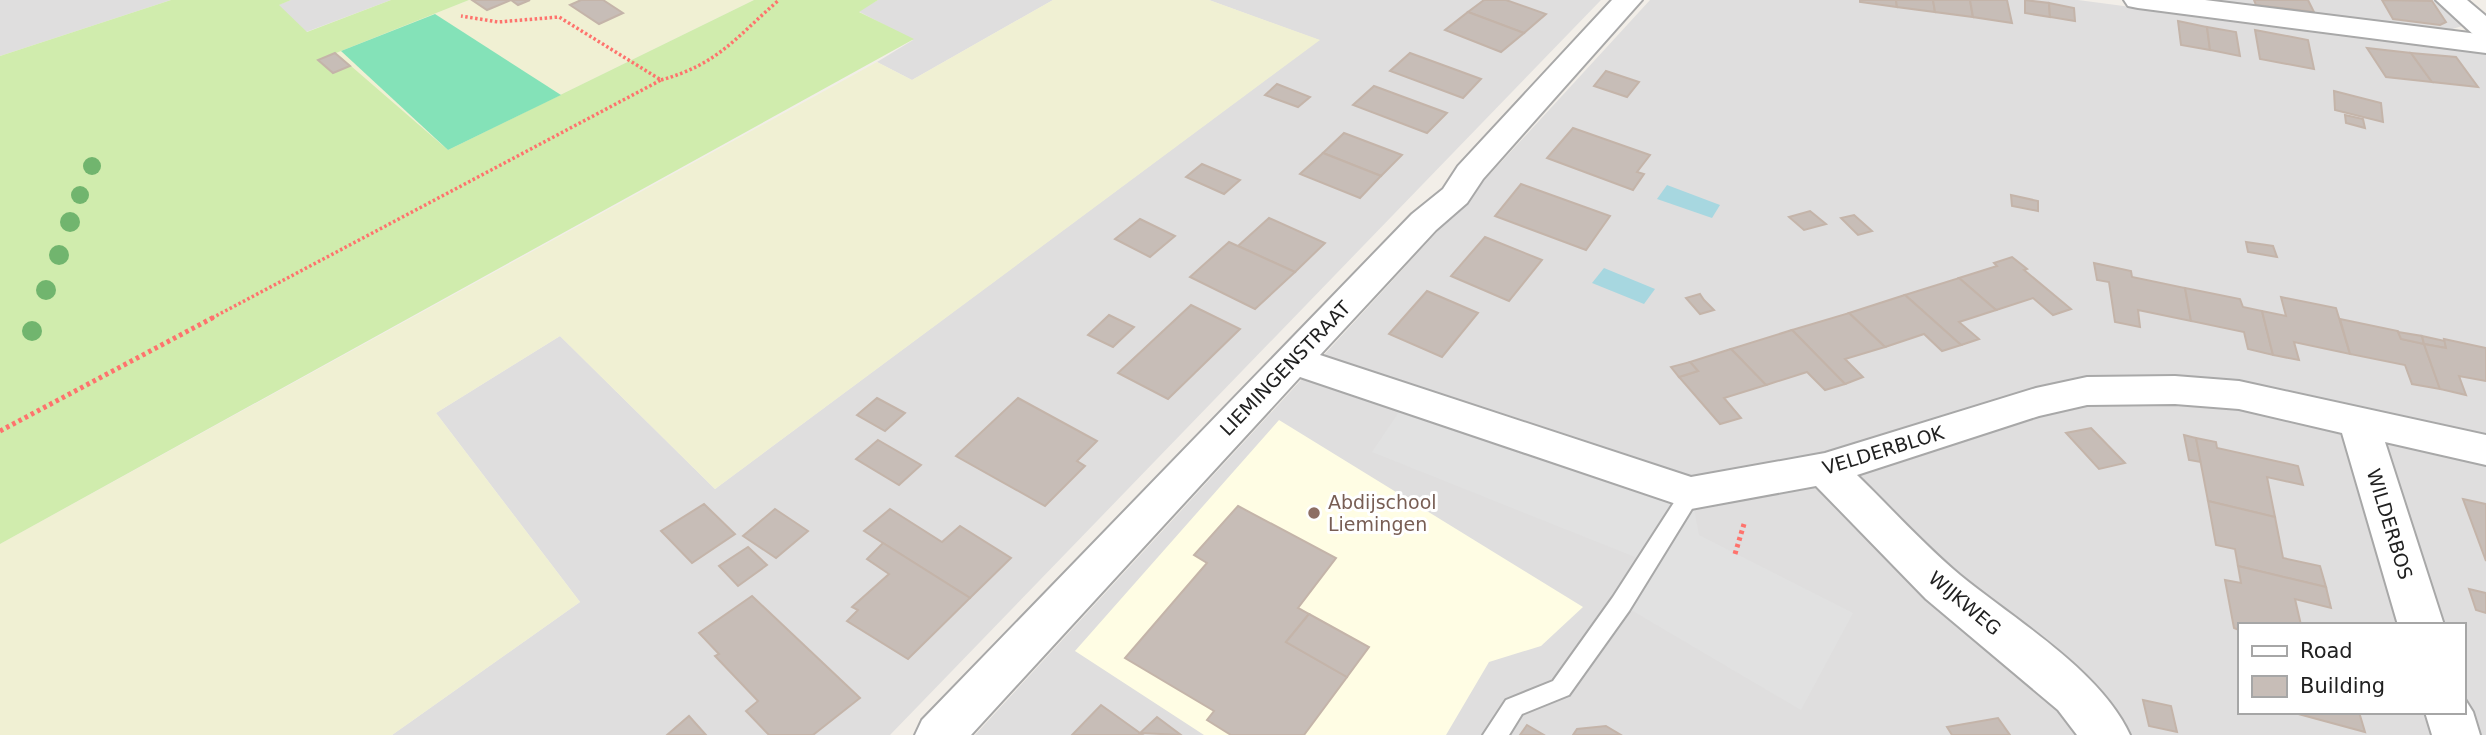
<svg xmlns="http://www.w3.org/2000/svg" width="2486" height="735" font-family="'DejaVu Sans',sans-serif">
<rect width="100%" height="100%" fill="#f2eee8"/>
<g fill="#dfdede" fill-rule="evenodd">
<polygon points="0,0 171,0 0,56"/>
<polygon points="291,0 391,0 306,32 278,5"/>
<polygon points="878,0 1053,0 912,80 877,62 913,40 858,11"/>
<polygon points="1209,0 1601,0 890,735 392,735 580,602 436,413 560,336 715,489 1319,40"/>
<path d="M1650 0H2078L2486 54V735H975ZM2239 625H2463V712H2239Z"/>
<polygon points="2202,0 2440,0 2462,26 2446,31"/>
</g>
<polygon fill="#fffde4" points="1279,420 1583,607 1541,646 1489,662 1446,735 1204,735 1075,651"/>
<g fill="#f0f0d3">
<polygon points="469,0 754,0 448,150 335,53"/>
<polygon points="1053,0 1209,0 1320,40 715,489 560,336 436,413 580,602 392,735 0,735 0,544 877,62 912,80"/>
</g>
<polygon fill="#d0ecad" points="171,0 291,0 279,5 307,32 391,0 469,0 336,53 448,150 754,0 878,0 859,12 914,39 0,544 0,56"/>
<polygon fill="#84e2b8" points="435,14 561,95 448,150 341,51"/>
<polygon fill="#e1e1e1" points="1407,400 1691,493 1699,535 1853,613 1801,710 1621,604 1645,561 1372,452"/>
<g fill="#a7d7e0">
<polygon points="1667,185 1720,205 1712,218 1657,199"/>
<polygon points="1604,268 1655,289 1644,304 1592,283"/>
</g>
<g fill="#c7bdb7" stroke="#c4b4a9" stroke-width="2">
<polygon points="472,0 530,0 518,5 511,0 487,10"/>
<polygon points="581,0 603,0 623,13 599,24 570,5"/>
<polygon points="1484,0 1506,0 1546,14 1524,33 1468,12"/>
<polygon points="1860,0 1896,0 1897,7 1860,2"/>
<polygon points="1896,0 1933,0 1935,12 1897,7"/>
<polygon points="1933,0 1970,0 1973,17 1935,12"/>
<polygon points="1970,0 2007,0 2012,23 1973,17"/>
<polygon points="2025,0 2049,3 2050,17 2025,13"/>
<polygon points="2254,0 2308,0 2314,12 2256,5"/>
<polygon points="2382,0 2432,1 2446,22 2440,25 2393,19"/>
<polygon points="2049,3 2074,8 2075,21 2050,17"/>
<polygon points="1468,12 1524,33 1501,52 1445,30"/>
<polygon points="2178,21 2207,27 2210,50 2181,45"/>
<polygon points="2207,27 2236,32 2240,56 2210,50"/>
<polygon points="2255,30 2308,40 2314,69 2260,59"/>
<polygon points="2367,48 2411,53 2432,82 2386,77"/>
<polygon points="335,53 350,66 333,73 318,60"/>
<polygon points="1410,53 1481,79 1463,98 1390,71"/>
<polygon points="2411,53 2456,57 2478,87 2432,82"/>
<polygon points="1606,71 1639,82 1627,97 1594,86"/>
<polygon points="1277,84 1310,97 1298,107 1265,95"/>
<polygon points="1374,86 1447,113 1427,133 1353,105"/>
<polygon points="2334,91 2381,103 2383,122 2335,110"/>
<polygon points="2345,115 2363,119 2365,128 2346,123"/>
<polygon points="1573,128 1650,155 1637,172 1644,174 1633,190 1547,158"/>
<polygon points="1344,133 1402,155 1381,176 1323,153"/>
<polygon points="1323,153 1381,176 1360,198 1300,174"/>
<polygon points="1202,164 1240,180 1224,194 1186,177"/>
<polygon points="1521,184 1610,216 1586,250 1495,216"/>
<polygon points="2011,195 2038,201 2038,211 2012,206"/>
<polygon points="1810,211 1826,224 1804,230 1789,217"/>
<polygon points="1854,215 1872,231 1858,235 1841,218"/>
<polygon points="1269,218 1325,243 1295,272 1238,246"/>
<polygon points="1140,219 1175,236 1150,257 1115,239"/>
<polygon points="1485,237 1542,260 1509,301 1451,276"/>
<polygon points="1229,242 1295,272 1255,309 1190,277"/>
<polygon points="2246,242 2273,246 2277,257 2248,252"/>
<polygon points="2012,257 2027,269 2024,270 2071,309 2053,315 2033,298 1996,310 1959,278 1997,266 1994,263"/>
<polygon points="2094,263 2131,271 2132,277 2185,288 2191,321 2138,310 2140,327 2115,322 2109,282 2097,280"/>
<polygon points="1959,278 1996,310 1959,322 1979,339 1961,345 1905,295"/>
<polygon points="2185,288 2240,299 2243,307 2262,311 2273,355 2248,349 2244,332 2191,321"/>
<polygon points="1427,291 1478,313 1442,357 1389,334"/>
<polygon points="1700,294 1704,300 1714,310 1700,314 1686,298"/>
<polygon points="1905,295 1961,345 1942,351 1924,334 1885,347 1849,313"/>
<polygon points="2281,297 2336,308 2350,354 2294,342 2299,360 2273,355 2262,311 2286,316"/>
<polygon points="1191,305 1240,329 1168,399 1118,373"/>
<polygon points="1849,313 1885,347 1845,359 1863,377 1845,384 1792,330"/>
<polygon points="1109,315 1134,327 1113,347 1088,335"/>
<polygon points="2340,319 2398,331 2401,339 2424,344 2440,389 2412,384 2405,365 2350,354"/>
<polygon points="1792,330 1845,384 1825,390 1807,372 1766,385 1731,349"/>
<polygon points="2398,332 2422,336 2424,344 2401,339"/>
<polygon points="2422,336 2445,341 2446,348 2424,344"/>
<polygon points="2444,339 2486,348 2486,381 2459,376 2466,395 2440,389 2424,344 2446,348"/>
<polygon points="1731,349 1766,385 1724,398 1741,418 1720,424 1679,377 1698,371 1690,362"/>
<polygon points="1690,362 1698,371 1679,377 1671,367"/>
<polygon points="877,398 905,413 885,431 857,415"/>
<polygon points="1018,398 1097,441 1077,461 1085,466 1045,506 956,456"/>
<polygon points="2091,428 2125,463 2099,469 2066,433"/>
<polygon points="2184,435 2196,438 2201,462 2189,460"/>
<polygon points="2196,438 2216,442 2217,448 2298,466 2303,485 2267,477 2275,517 2208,501"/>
<polygon points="878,440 921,465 899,485 856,459"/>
<polygon points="2463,499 2486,504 2486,561"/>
<polygon points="2208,501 2275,517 2283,558 2320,566 2326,587 2238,566 2235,549 2216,545"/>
<polygon points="704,504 735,534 692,563 661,531"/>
<polygon points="1238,506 1336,558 1298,608 1309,614 1286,642 1347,677 1304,735 1231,735 1207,720 1214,711 1125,658 1207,563 1194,555"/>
<polygon points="775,509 808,531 776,558 743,536"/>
<polygon points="890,509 942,542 960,526 1011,558 970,598 864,531"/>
<polygon points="883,543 970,598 908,659 847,621 858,610 852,607 889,574 867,559"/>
<polygon points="748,547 767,565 738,586 719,566"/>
<polygon points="2238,566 2326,587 2331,608 2295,599 2301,625 2239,625 2239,630 2234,628 2225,580 2241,583"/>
<polygon points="2469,589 2486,593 2486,613 2476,610"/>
<polygon points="752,596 860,698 813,735 769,735 746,711 758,701 715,656 719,654 699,633"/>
<polygon points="1309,614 1369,647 1347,677 1286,642"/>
<polygon points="2143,700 2171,706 2177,732 2149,726"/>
<polygon points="1101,705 1140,733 1143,735 1072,735"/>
<polygon points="2291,712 2359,712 2365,732"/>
<polygon points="689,716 706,735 667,735"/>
<polygon points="1157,717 1181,735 1140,733"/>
<polygon points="1998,718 2010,735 1952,735 1947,727"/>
<polygon points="1527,725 1544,735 1520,735"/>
<polygon points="1606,726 1621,735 1573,735 1577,729"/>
</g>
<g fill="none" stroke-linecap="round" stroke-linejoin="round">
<defs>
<polygon id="service" points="1691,485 1698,487 1702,493 1698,499 1629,611 1569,695 1522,714 1509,735 1483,735 1506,700 1553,681 1613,597 1684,487"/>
<g id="minor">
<path d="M1612 0H1642L1483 179 1467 203 1436 230 1320 355 1691 477 1825 453 2036 388 2087 377 2175 376 2239 381 2486 435V465L2385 442 2444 625H2398L2342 433 2239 409 2175 404 2087 405 2039 416 1857 475C1891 508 1924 545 1960 575 2015 620 2101 671 2130 735H2077L2058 710 1926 599 1816 486 1691 509 1300 377 971 735H915L922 720 1412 214 1443 189 1458 166Z"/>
<polygon points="2436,0 2467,0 2486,16 2486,40 2476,37"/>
<polygon points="2463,696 2473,712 2480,735 2432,735 2425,712 2463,712"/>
</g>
<polygon id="tertiary" points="2124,0 2205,0 2486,35 2486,53 2138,8 2128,6"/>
</defs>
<use href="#service" stroke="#a8a8a8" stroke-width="4"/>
<use href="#minor" stroke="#a8a8a8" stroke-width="4"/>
<use href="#tertiary" stroke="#a8a8a8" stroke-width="4"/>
<g stroke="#fe736d" stroke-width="3.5" stroke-dasharray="2.5 2.5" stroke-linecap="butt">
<path d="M661 80C719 64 736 37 779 0"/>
<polyline points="212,318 661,80 559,17 498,22 461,16"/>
</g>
<g stroke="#fe736d" stroke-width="5" stroke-dasharray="3.5 3.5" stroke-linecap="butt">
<polyline points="0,431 216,316"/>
<polyline points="1735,554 1744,524"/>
</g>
<use href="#service" fill="#fff" fill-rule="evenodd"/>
<use href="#minor" fill="#fff" fill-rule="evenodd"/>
<use href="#tertiary" fill="#fff" fill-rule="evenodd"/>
</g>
<g fill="#71b56e">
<circle cx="92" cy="166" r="9"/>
<circle cx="80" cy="195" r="9"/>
<circle cx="70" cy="222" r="10"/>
<circle cx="59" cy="255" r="10"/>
<circle cx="46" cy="290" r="10"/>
<circle cx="32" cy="331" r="10"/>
</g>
<circle fill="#8d6e63" stroke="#fff" stroke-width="2.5" cx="1314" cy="513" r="7"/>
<g text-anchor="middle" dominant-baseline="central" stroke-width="6" stroke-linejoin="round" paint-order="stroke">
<g font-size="19" fill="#212121" stroke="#fff">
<text transform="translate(1285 368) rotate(-46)">LIEMINGENSTRAAT</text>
<text transform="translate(1883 450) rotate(-17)">VELDERBLOK</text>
<text transform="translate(2390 524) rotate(73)">WILDERBOS</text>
<text transform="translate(1965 603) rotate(40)">WIJKWEG</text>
</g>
<g font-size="19" fill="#785e54" stroke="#fff" text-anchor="start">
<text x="1328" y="502">Abdijschool<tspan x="1328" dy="22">Liemingen</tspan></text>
</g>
</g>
<rect x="2238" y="623" width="228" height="91" fill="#ffffff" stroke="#a6a6a6" stroke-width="2"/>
<rect x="2252" y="646" width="35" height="10" fill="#ffffff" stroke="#a6a6a6" stroke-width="2"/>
<text x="2300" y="658" font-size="21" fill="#212121">Road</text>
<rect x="2252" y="676" width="35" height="21" fill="#c7bdb7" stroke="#a6a6a6" stroke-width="2"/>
<text x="2300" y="693" font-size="21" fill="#212121">Building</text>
</svg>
